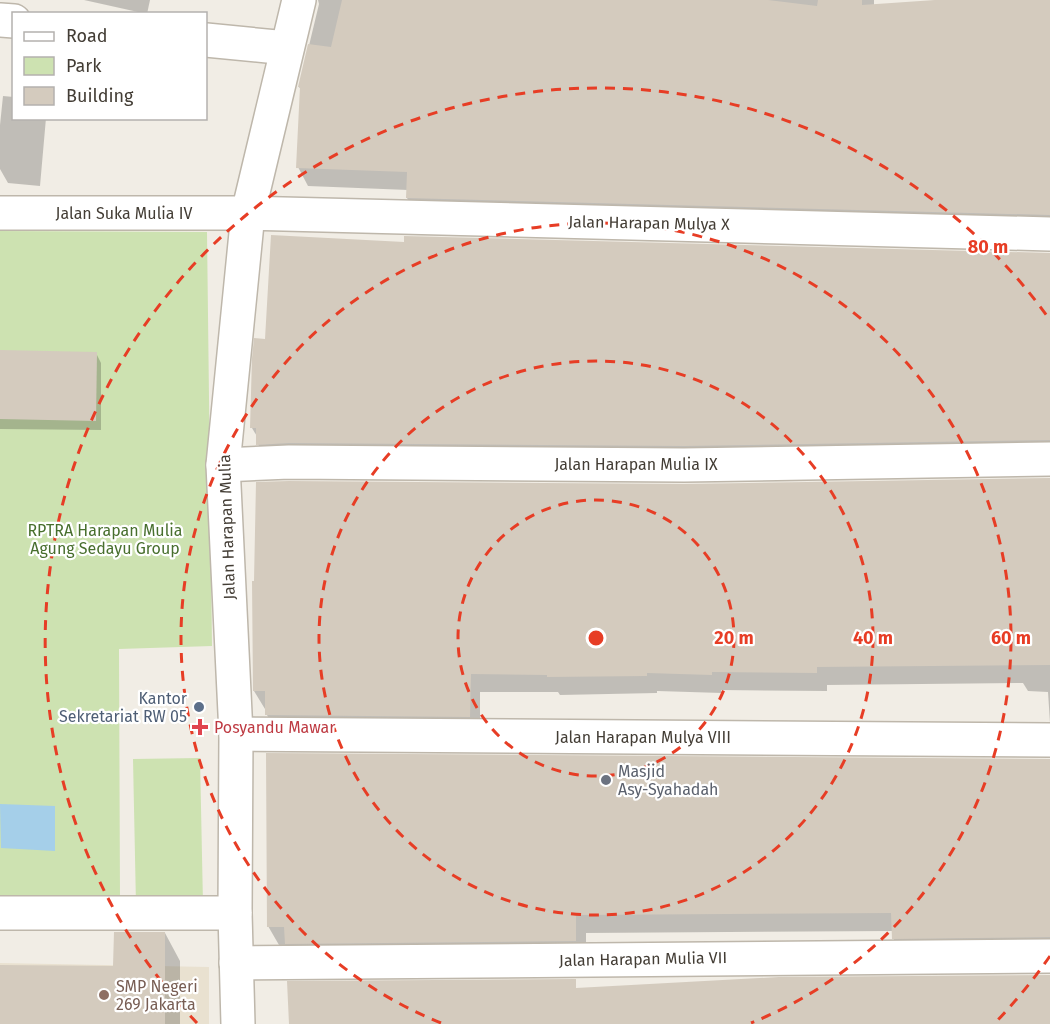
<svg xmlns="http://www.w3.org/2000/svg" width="1050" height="1024" font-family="'Fira Sans',sans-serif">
<rect width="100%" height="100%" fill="#f1ede5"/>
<polygon fill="#e9e1d0" points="0,963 209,967 209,1024 0,1024"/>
<g fill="#cde2b1">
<polygon points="0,231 207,232 212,646 119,649 120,900 0,899"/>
<polygon points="200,758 203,904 136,905 133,759"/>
</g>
<polygon fill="#a5cfe9" points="0,804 55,806 55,851 1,848"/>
<g fill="#0003">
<polygon points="84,0 150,0 147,14"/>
<polygon points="318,0 874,0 874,6 943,0 1050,0 1050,233 418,216 407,198 408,190 308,186 298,167 302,91 299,87 319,4"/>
<polygon points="3,96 14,97 14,118 46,118 40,186 8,183 0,169 0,125"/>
<polygon points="405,244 1050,254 1050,458 268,463 258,444 258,438 252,428 267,340"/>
<polygon points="0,352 96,353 101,363 101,430 0,429"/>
<polygon points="1050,479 1050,723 1048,692 1028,691 1023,683 827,685 827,691 721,690 722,693 657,691 657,693 560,695 558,692 480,692 480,735 277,733 267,715 267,709 265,709 254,691 684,485"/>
<polygon points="1050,760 1050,955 904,956 893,938 893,931 586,933 586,959 297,962 287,945 279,945 268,926"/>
<polygon points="165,933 180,961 180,1024 0,1024 0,968 115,967"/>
</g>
<g fill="#d4cbbe">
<polygon points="342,0 768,0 817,6 818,0 862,0 862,5 935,0 1050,0 1050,215 406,198 407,172 296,168 300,87 298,87 308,44 331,47"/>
<polygon points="271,235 404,242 404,236 1050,253 1050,440 684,446 289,443 256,445 256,428 250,428 252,358 254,338 265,339"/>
<polygon points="0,350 97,352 96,421 0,419"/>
<polygon points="1050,478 1050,665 817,667 817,673 712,672 712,675 647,673 647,676 547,677 547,675 471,674 470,717 265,715 265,691 253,691 252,581 254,581 256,482 289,481 684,484"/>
<polygon points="266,753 1050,759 1050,937 892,939 891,913 576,915 576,941 285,944 284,927 267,927"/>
<polygon points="114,932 165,932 165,1024 0,1024 0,965 113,966"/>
<polygon points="1050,975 1050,1024 289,1024 287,981 576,979 576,988 779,977"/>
</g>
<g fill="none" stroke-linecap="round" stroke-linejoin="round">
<defs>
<g id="street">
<polyline points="0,20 14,21"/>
<polyline points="206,40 287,48"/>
<polyline points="0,213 248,213 1050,234"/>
<polyline points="223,465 289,462 684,465 1050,459"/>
<polyline points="236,734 1050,740"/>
<polyline points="0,913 235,913"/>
<polyline points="236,963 1050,956"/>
<polyline points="238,1024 235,913 236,734 223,465 248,213 299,0"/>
</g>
</defs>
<use href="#street" stroke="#beb7ab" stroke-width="36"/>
<use href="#street" stroke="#fff" stroke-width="33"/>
</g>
<g fill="none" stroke="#e73d25" stroke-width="3" stroke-dasharray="10 8">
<circle cx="596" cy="638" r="138"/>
<circle cx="596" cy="638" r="277"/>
<path d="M441 1023A415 415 0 1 1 751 1023"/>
<path d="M1050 956A554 554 0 0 1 995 1023M197 1023A554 554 0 1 1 1050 320"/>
</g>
<circle fill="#5c6f8a" stroke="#fff" stroke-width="2" cx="199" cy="707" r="6"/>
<path fill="#e0444e" stroke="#fff" stroke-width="2" d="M197 718h6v6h6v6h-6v6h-6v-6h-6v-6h6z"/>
<circle fill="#6b7280" stroke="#fff" stroke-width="2" cx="606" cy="780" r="6"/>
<circle fill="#8d6e63" stroke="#fff" stroke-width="2" cx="104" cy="995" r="6"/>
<g text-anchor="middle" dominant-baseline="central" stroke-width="4.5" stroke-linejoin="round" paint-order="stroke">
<g font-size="16" fill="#433d35" stroke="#fff">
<text x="124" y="213">Jalan Suka Mulia IV</text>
<text transform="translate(649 223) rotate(1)">Jalan Harapan Mulya X</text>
<text x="636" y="464">Jalan Harapan Mulia IX</text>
<text transform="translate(227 527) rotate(-92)">Jalan Harapan Mulia</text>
<text x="643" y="737">Jalan Harapan Mulya VIII</text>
<text transform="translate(643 959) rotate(-1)">Jalan Harapan Mulia VII</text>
</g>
<g font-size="16" fill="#486f2e" stroke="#fff">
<text x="105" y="530">RPTRA Harapan Mulia<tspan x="105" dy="18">Agung Sedayu Group</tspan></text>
</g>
<g font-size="16" fill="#4e5e75" stroke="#fff" text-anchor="end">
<text x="187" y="698">Kantor<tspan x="187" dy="18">Sekretariat RW 05</tspan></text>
</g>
<g font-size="16" fill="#be3a42" stroke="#fff" text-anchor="start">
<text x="214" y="727">Posyandu Mawar</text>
</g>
<g font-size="16" fill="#5b616d" stroke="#fff" text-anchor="start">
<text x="618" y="771">Masjid<tspan x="618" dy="18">Asy-Syahadah</tspan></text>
</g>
<g font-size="16" fill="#785e54" stroke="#fff" text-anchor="start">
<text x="116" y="986">SMP Negeri<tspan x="116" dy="18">269 Jakarta</tspan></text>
</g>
</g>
<circle cx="596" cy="638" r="9" fill="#e73d25" stroke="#fff" stroke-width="3"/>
<g font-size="18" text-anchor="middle" font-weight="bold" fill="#e73d25" stroke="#fff" stroke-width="4.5" stroke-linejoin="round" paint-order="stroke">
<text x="988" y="253">80 m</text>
<text x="734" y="644">20 m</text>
<text x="873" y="644">40 m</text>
<text x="1011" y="644">60 m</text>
</g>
<rect x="12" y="12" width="195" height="108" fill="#ffffff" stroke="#b4b1ae" stroke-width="1.5"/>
<rect x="24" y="32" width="30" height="9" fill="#ffffff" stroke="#b4b1ae" stroke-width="1.5"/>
<text x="66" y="42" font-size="18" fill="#433d35">Road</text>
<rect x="24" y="57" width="30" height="18" fill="#cde2b1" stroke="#b4b1ae" stroke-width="1.5"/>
<text x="66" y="72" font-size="18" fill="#433d35">Park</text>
<rect x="24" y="87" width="30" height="18" fill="#d4cbbe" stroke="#b4b1ae" stroke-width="1.5"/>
<text x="66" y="102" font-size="18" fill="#433d35">Building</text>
</svg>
